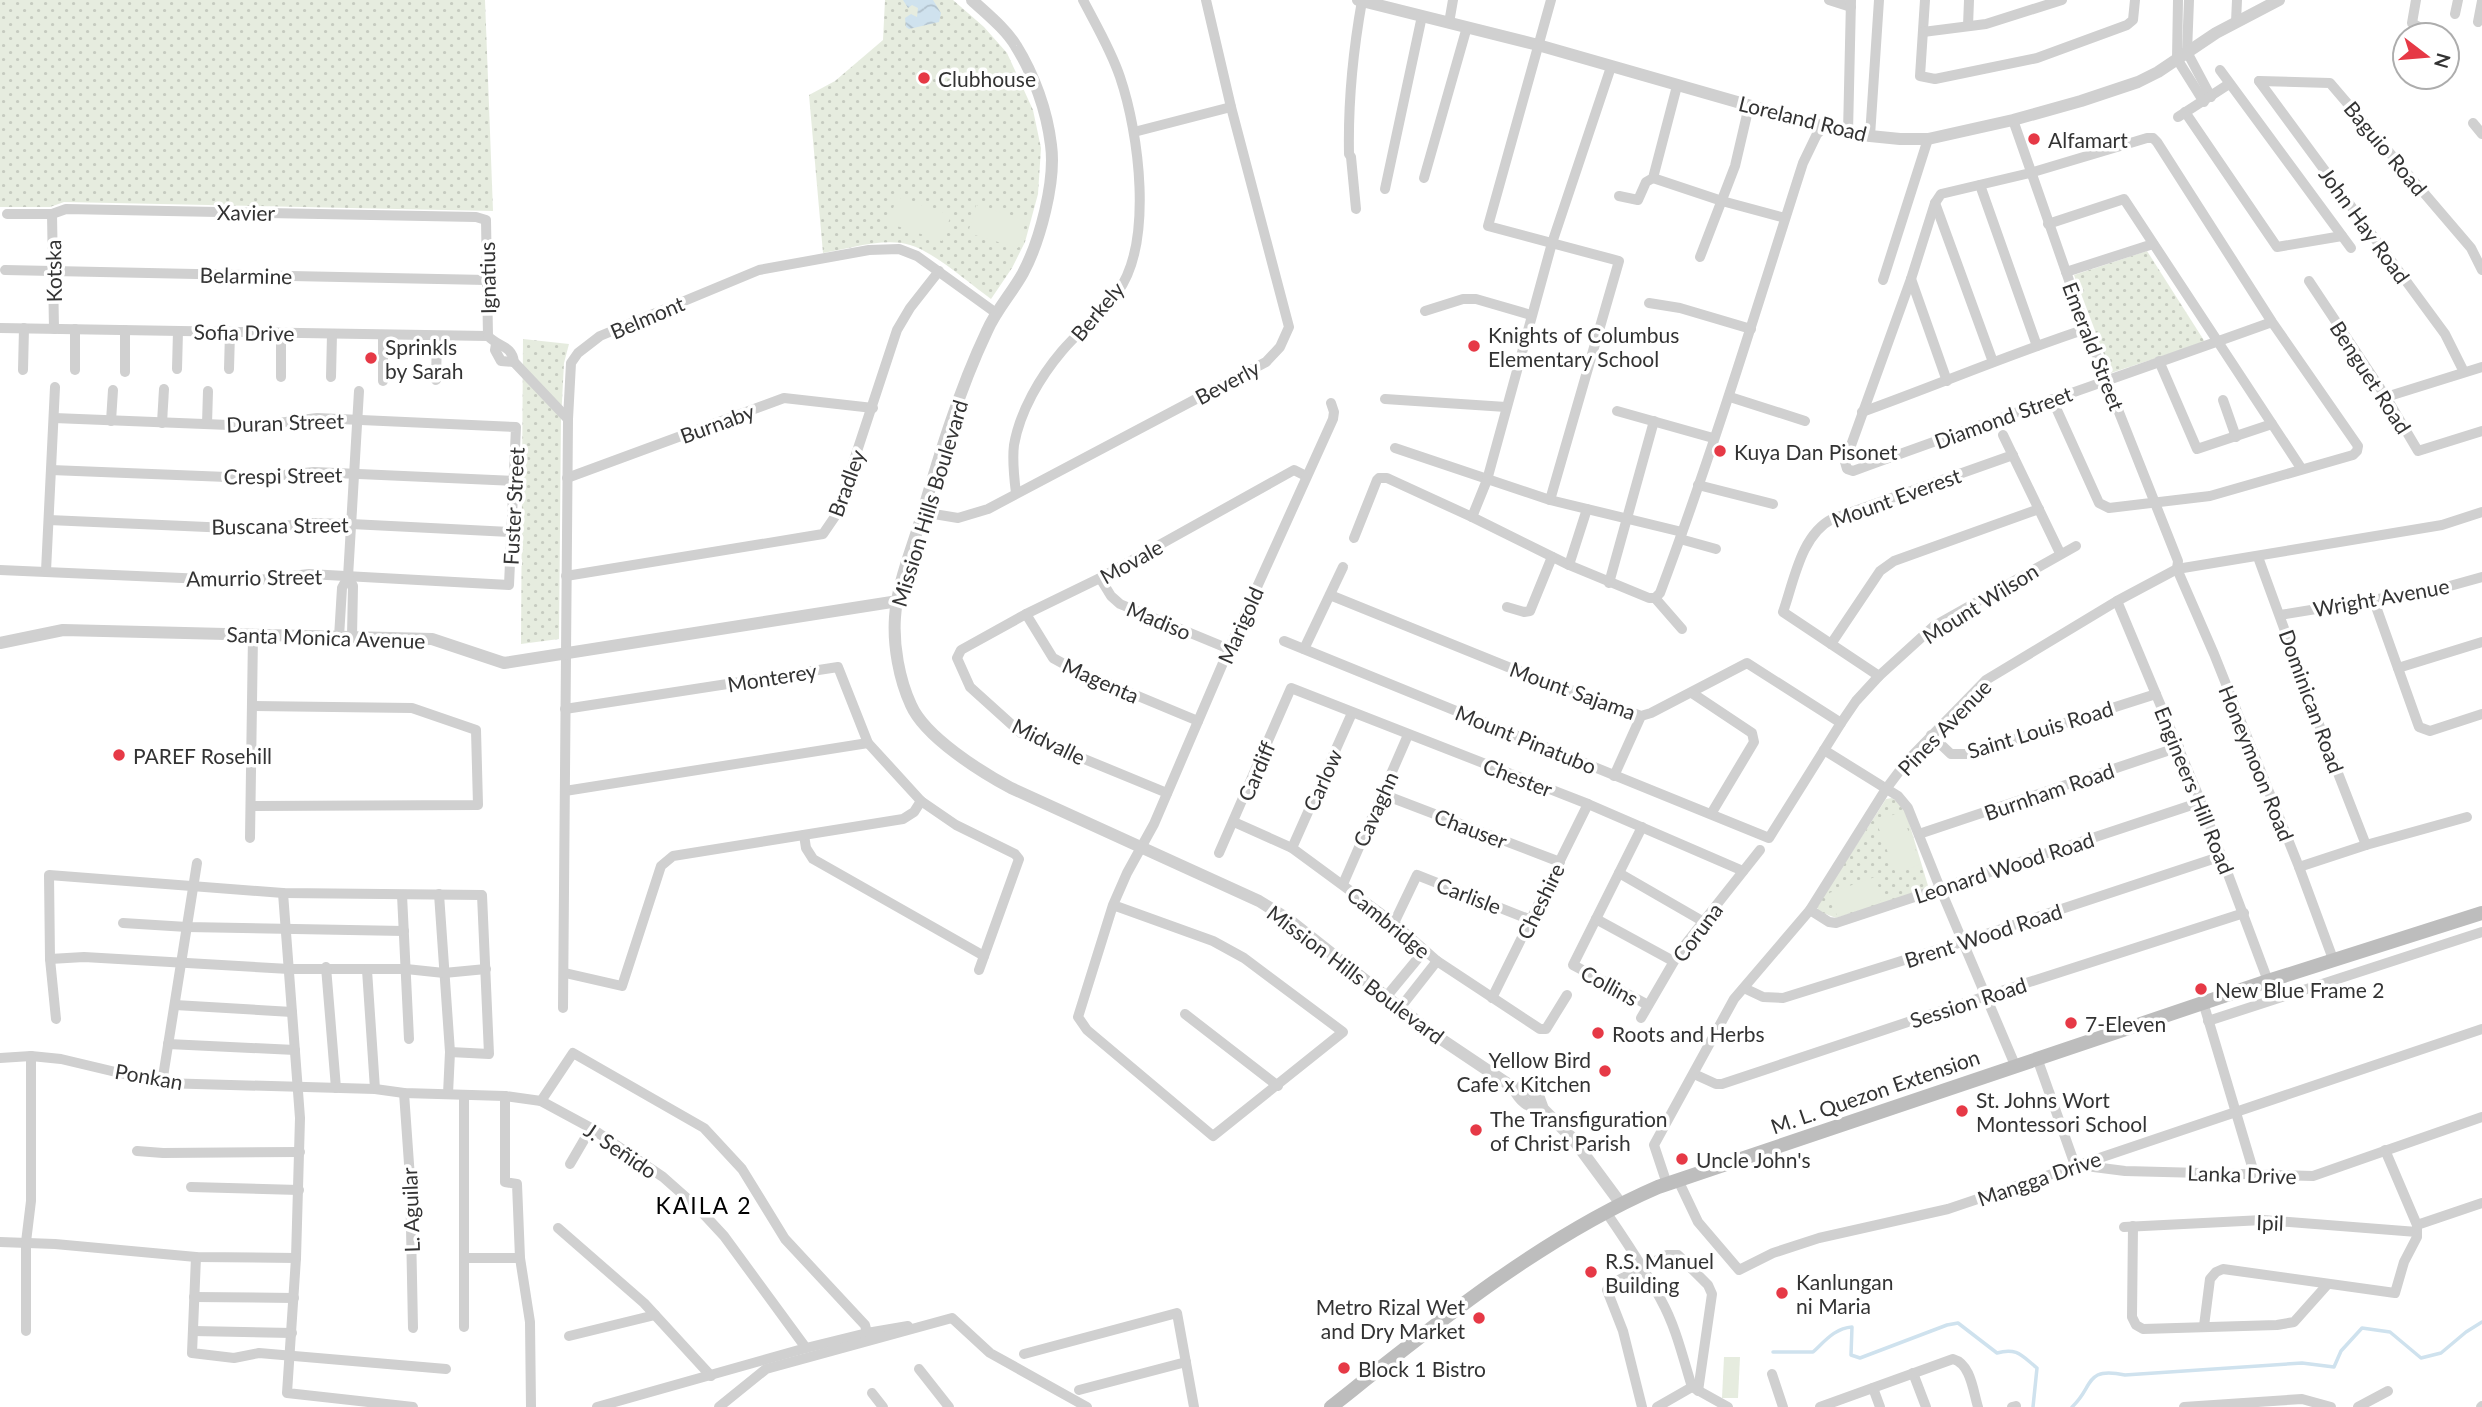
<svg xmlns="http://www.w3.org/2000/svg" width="2482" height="1407" font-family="Lato,sans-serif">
<defs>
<pattern id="grass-dots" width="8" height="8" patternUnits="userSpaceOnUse" patternTransform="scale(1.75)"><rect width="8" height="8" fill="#e6ecdf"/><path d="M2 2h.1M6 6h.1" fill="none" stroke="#c6cbc0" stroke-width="1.8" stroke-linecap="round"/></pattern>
<pattern id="water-waves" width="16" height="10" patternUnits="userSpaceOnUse" patternTransform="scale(1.75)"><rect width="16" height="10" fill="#cfe2ee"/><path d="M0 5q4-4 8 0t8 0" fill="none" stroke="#b2c2cd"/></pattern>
</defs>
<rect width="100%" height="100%" fill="#fff"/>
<g fill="url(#grass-dots)">
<polygon points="0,0 485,0 493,211 64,202 50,207 0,207"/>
<path d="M885 0H953L984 27 1007 53 1033 110 1041 148 1038 194 1025 242 1012 268 991 299C969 283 934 252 910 245 884 237 849 249 823 253L809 95 835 81 883 40Z"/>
<polygon points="2147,251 2205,342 2111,373 2074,275"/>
<polygon points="523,339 569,344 564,363 561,420 559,639 521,644"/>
<polygon points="1892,798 1904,806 1929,889 1836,918 1818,911 1817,906 1886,799"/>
</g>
<g fill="#e6ecdf">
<polygon points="897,197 951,215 942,241 888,223"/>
<polygon points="976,205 1026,220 1018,248 968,233"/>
<polygon points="1901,812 1921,864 1896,874 1876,821"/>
<polygon points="1875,877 1883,900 1837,916 1829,893"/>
<polygon points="1724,1357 1740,1357 1738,1398 1722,1398"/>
</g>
<polygon fill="url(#water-waves)" points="903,0 933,0 941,13 939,22 909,29 906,27 905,18 911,14 917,17 918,8 912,5 908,8"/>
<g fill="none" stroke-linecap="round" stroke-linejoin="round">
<g stroke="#cfe2ee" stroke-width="3.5">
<path d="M1773 1352H1813C1825 1341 1835 1328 1852 1327L1851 1355 1860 1358 1947 1325 1958 1323 1997 1353C2017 1347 2022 1356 2037 1368L2033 1407"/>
<path d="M2072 1407C2094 1387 2084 1366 2125 1375L2302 1363 2334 1367 2341 1351 2362 1328 2390 1332 2421 1358 2441 1353 2466 1332 2482 1322"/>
</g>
<g stroke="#d0d0d0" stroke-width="10">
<polyline points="1829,0 1851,7"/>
<polyline points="1925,0 1920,76 1935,79 2037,58 2127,25 2133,20 2135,0"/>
<polyline points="2178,0 2177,59 2204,102"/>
<polyline points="2189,0 2187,52 2211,97"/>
<polyline points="2416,0 2412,23 2421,28"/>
<polyline points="2455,14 2458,0"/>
<polyline points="2236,22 2237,0"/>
<polyline points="2478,22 2482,1"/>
<polyline points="1449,23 1453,0"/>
<polyline points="1968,26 1969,0"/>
<polyline points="1923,32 1986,24 2062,0"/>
<polyline points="2220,70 2351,248"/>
<polyline points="2259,81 2445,334 2464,372"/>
<polyline points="2259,81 2330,83 2471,248 2482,270"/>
<polyline points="2185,112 2277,247 2342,236"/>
<polyline points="2178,117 2229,84"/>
<polyline points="2013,120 2086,329 2178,561 2177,569 2214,654 2299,867 2333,959"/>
<polyline points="2473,123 2482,134"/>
<polyline points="1134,132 1231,107"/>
<polyline points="1848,133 1851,0"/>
<polyline points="1870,136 1879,0"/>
<polyline points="1424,178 1467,27"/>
<polyline points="1653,178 1722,201 1785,218"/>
<polyline points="1980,185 2037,346"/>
<polyline points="1385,189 1422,16"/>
<polyline points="1619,196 1638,200 1646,182 1653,178 1677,86"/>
<polyline points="1935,203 1993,362"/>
<path d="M1356 209 1351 157 1349 154C1348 103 1353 51 1362 1"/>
<polyline points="7,214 52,214 66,209 476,217 486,220 488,336"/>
<polyline points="52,214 54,329"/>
<polyline points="2048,224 2124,199 2301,468"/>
<polyline points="1700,257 1735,166 1749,106"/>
<polyline points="5,270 487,280"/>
<polyline points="2066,272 2153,244"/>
<polyline points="1911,279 1947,381"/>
<polyline points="1883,280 1928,139"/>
<polyline points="2309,281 2386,397 2418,451 2482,431"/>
<polyline points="1649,303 1680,308 1751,329"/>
<polyline points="1425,311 1463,299 1476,299 1531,315"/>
<polyline points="0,328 488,336"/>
<polyline points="75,329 75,370"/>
<polyline points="125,330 125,372"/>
<path d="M488 336C498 347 512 345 514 362L568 419"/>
<polyline points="496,344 495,350 501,361 514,362"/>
<polyline points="2159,361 2197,449 2272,424"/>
<polyline points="177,369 178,331"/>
<polyline points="229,369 230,332"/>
<polyline points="23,370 24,328"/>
<polyline points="281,377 281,333"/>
<polyline points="331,377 332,334"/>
<polyline points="436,380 437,336"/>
<polyline points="383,381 383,335"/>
<polyline points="1730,397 1805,421"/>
<polyline points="2386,397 2482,367"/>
<polyline points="1385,399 1506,407"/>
<path d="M2052 399 2099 503 2109 508 2210 496 2353 455 2357 451 2358 446 2272 322 2157 142 2153 138H2147L2030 173 1941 194 1935 203 1911 279 1845 462 1847 469 1853 471C1992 420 2133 372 2272 322"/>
<polyline points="2223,400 2236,437"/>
<polyline points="1617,411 1713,438"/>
<path d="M1862 412C1937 385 2010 354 2086 329"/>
<polyline points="111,421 113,390"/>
<polyline points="162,423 164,389"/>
<polyline points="207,424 208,391"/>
<polyline points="2003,435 2060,553"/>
<polyline points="1395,448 1550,500 1682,532"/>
<polyline points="51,470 252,478 314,472 514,481"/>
<polyline points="567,478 784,398 873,408"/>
<polyline points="1698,485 1773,504"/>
<path d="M1016 493C1014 477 1012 461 1014 445 1020 411 1040 377 1062 351 1079 331 1101 314 1117 293 1154 243 1139 133 1120 77 1111 50 1096 25 1083 0"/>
<polyline points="1550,500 1619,261 1488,226 1551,0"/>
<polyline points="922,512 958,518 988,509 1266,362 1280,347 1289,327 1231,107 1206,0"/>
<polyline points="1472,517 1487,480 1552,243 1611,67"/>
<polyline points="49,520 252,529 313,523 351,524 511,532"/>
<polyline points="1354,538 1377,480 1379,478 1387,478 1472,517 1569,565 1649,598 1655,598 1682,629"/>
<polyline points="1680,539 1716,549"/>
<polyline points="2258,557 2320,727 2366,845"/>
<polyline points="1569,565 1587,509"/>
<polyline points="0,570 250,581 309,574 509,585 516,427 317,418 254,426 54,418"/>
<polyline points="46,571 55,387"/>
<polyline points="566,576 823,534 836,515 897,330 910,308 939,271"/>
<polyline points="348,577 353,586 352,637"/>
<polyline points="1100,578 1111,596 1120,604 1229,649"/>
<polyline points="1609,583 1654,421"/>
<polyline points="1330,595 1508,667 1641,716 1651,713 1747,663 1841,723"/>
<path d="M1655 598 1660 593C1713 452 1757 307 1803 163L1817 134 1825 127"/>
<polyline points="2117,601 2201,802 2268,981"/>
<polyline points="2374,601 2419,727 2430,731 2482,714"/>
<polyline points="1507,607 1524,612 1530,611 1552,557"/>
<polyline points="1026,614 1053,658 1073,669 1198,721"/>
<polyline points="2280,615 2439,589 2482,577"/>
<polyline points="339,637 342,588 348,577 359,391"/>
<polyline points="1284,641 1769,838 1841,723 1856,701 1879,676 1934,626 2076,546"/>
<polyline points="1831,644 1880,571 1894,561 2039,509"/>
<polyline points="1304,649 1343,567"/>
<polyline points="2398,668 2482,642"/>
<path d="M1879 676 1783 612C1794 581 1801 535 1832 519L2013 455"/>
<polyline points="1692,693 1752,733 1754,742 1711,814"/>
<polyline points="565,709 838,667 868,743 921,801 956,825 1015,854 1019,859 979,970"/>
<polyline points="1931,735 1951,754 1968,754 2156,694"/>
<polyline points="1824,750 1898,796 1908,808 1940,888 2015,1065"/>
<polyline points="1614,776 1641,716"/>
<polyline points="565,791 868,743"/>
<polyline points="1167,793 1021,733 970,687 957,658 961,650 1026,614 1100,578 1294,470 1306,476"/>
<polyline points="1382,794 1560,862"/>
<polyline points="251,806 478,805 476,730 412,708 253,706"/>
<polyline points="1234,822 1292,848 1394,923 1437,961 1540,1029 1546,1029 1567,995"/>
<polyline points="1642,827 1573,965 1648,1005"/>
<polyline points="1919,834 2179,747"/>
<polyline points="804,835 806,848 813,859 984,956"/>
<polyline points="250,838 253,635"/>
<polyline points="1292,848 1352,713"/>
<polyline points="1219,853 1291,688 1588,804 1743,871"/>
<polyline points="2299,867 2366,845 2467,817"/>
<polyline points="1619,873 1704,922"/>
<polyline points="1343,884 1408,735"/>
<polyline points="283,893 300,1118 296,1258 287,1393 413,1407"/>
<polyline points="439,894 450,1052 448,1094"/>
<polyline points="402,895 409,1039"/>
<polyline points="1113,905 1213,941 1244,958 1343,1032 1213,1136 1087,1030 1078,1017 1113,905 1127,873 1154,824 1229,649 1333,419 1334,412 1331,403"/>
<polyline points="1810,910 1829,922 1836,923 2201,802"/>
<polyline points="1596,919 1673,961"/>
<polyline points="123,923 187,927 404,931"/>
<polyline points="1394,923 1417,875 1531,920"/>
<polyline points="50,959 84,957 289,969 406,969 444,973 486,969"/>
<polyline points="326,967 336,1088"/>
<polyline points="367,970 375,1089"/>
<polyline points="565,973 622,986 661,866 673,856 903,819 914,812 921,801"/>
<polyline points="1744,988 1763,997 1783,998 1962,942 2222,856"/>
<polyline points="1386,997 1424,951"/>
<polyline points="1492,998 1588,804"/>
<polyline points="2203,1002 2254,1173"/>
<polyline points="175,1005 292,1012"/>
<polyline points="563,1008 568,419 571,363 578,353 600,336 759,270 869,250 899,249 917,256 996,313"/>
<polyline points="1400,1008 1437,961"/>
<polyline points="1185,1014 1278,1086"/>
<polyline points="1641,1018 1680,951 1760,850"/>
<polyline points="56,1019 50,959 49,875 283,893 482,895 489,1054 450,1052"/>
<polyline points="2208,1021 2482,932"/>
<polyline points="168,1044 295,1050"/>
<polyline points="0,1058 31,1056 61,1059 162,1083 375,1089 404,1093 505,1096 541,1101 591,1128 663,1177 698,1208 724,1236 806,1348"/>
<polyline points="2037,1058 2075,1165"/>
<polyline points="1694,1074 1716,1084 1722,1084 1986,996 2244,913"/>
<polyline points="162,1083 197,863"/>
<polyline points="404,1093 410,1178 413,1328"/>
<polyline points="464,1095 464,1327"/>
<polyline points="505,1096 505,1182 517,1184 520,1258 530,1322 531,1407"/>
<polyline points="541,1101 573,1053 704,1128 742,1169 785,1239 865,1325 867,1333"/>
<polyline points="137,1151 163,1153 300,1152"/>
<polyline points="570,1164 591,1128"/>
<polyline points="2078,1165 2125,1171 2313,1176 2482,1117"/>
<polyline points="1678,1180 1698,1222 1739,1270 1773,1253 1819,1238 1948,1209 2482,1029"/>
<polyline points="1667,1184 1654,1145 1734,999 1810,910 1886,789 1907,761 1986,680 2117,601 2177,569 2442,525 2482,512"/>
<polyline points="191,1187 299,1190"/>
<path d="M1606 1212C1626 1241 1645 1269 1661 1300 1676 1327 1683 1358 1692 1387L1728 1407"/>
<polyline points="2417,1225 2482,1203"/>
<polyline points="2133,1226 2132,1317 2136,1325 2143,1329 2277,1325 2294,1322 2327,1285"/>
<polyline points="2124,1227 2263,1220 2417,1232"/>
<polyline points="558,1228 644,1303 711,1376"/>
<polyline points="0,1242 55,1244 196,1257 296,1258"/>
<polyline points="196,1257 192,1353 234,1358 259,1353 446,1369"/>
<polyline points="464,1258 520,1258"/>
<polyline points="194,1297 294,1298"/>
<polyline points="2204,1326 2210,1279 2216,1272 2223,1269 2395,1293 2404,1262 2417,1237 2417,1225 2385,1150"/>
<polyline points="26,1331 26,1242 31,1201 31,1056"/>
<polyline points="193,1331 292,1333"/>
<polyline points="569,1336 655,1315"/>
<polyline points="1024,1354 1177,1313 1194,1407"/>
<polyline points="919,1369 949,1407"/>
<polyline points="1913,1373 1926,1407"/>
<polyline points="1772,1374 1783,1407"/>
<polyline points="1873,1388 1880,1407"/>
<polyline points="1079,1390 1186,1362"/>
<polyline points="872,1393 883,1407"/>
<polyline points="597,1407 806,1348 867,1333 908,1326"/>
<polyline points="719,1407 766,1369 952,1318 990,1353 1087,1407"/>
<polyline points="1642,1407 1623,1331 1607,1290 1613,1283 1667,1255 1678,1255 1708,1285 1712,1294 1698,1391"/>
<polyline points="1657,1407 1692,1387"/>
<path d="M1820 1407 1953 1359C1971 1364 1973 1391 1978 1407"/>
<polyline points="2012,1407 2016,1406"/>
<polyline points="2184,1407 2302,1399 2331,1407"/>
<polyline points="2358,1407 2388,1391"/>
<polyline points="2481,1407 2482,1406"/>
</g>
<g stroke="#d0d0d0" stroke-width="12">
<path d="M972 0C987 14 1006 29 1016 46 1034 75 1047 111 1051 145 1056 181 1040 241 1023 273 1012 293 996 310 987 331 958 392 938 460 919 525 910 554 897 586 895 617 893 645 899 679 911 705 925 737 981 772 1011 788L1259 901 1288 919 1432 1033 1514 1088C1520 1101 1528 1107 1543 1109"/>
<polyline points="1358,0 1538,45 1825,127 1870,136 1900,139 1928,139 2013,120 2081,101 2138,82 2158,72 2216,33 2279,0"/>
<polyline points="0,643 63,630 432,639 504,663 898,601"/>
<polyline points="1514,1088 1524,1087 1539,1098 1543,1109 1573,1139 1621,1204"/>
</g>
<path stroke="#bdbdbd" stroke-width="14" d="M1331 1407C1432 1327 1540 1238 1658 1187L2268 981 2482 913"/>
</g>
<g fill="#e63946" stroke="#fff" stroke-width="2.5">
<circle cx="924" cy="78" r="7"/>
<circle cx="2034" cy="139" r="7"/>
<circle cx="1474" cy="346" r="7"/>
<circle cx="371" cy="358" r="7"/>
<circle cx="1720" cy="451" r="7"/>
<circle cx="119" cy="755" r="7"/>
<circle cx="2201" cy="989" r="7"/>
<circle cx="2071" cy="1023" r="7"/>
<circle cx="1598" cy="1033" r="7"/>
<circle cx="1605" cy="1071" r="7"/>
<circle cx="1962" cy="1111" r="7"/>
<circle cx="1476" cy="1130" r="7"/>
<circle cx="1682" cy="1159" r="7"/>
<circle cx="1591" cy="1272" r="7"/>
<circle cx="1782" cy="1293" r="7"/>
<circle cx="1479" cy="1318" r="7"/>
<circle cx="1344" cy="1368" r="7"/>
</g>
<g text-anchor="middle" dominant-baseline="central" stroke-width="7" stroke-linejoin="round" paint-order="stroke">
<g font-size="21" fill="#333" stroke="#fff" text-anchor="start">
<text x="938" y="78">Clubhouse</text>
<text x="2048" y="139">Alfamart</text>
<text x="1488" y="334">Knights of Columbus<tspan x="1488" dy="24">Elementary School</tspan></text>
<text x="385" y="346">Sprinkls<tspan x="385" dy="24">by Sarah</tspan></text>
<text x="1734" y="451">Kuya Dan Pisonet</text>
<text x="133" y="755">PAREF Rosehill</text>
<text x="2215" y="989">New Blue Frame 2</text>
<text x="2085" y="1023">7-Eleven</text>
<text x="1612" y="1033">Roots and Herbs</text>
<text x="1591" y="1059" text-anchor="end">Yellow Bird<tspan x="1591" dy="24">Cafe x Kitchen</tspan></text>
<text x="1976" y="1099">St. Johns Wort<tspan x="1976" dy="24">Montessori School</tspan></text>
<text x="1490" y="1118">The Transfiguration<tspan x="1490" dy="24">of Christ Parish</tspan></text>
<text x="1696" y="1159">Uncle John's</text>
<text x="1605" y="1260">R.S. Manuel<tspan x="1605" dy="24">Building</tspan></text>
<text x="1796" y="1281">Kanlungan<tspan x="1796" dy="24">ni Maria</tspan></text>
<text x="1465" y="1306" text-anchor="end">Metro Rizal Wet<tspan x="1465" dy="24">and Dry Market</tspan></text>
<text x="1358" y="1368">Block 1 Bistro</text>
</g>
<g font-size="21" fill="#333" stroke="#fff">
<text transform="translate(1803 118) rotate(14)">Loreland Road</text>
<text transform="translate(2386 148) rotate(50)">Baguio Road</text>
<text transform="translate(246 212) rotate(1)">Xavier</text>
<text transform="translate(2365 225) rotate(54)">John Hay Road</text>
<text transform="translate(53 271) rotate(-91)">Kotska</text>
<text transform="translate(246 275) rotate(1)">Belarmine</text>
<text transform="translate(487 278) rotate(-91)">Ignatius</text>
<text transform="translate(1097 311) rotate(-50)">Berkely</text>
<text transform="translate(647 317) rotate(-23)">Belmont</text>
<text transform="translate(244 332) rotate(1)">Sofia Drive</text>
<text transform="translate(2094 346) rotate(69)">Emerald Street</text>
<text transform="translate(2371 377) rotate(57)">Benguet Road</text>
<text transform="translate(1227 382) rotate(-28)">Beverly</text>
<text transform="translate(2003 417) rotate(-20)">Diamond Street</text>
<text transform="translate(285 422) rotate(-2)">Duran Street</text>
<text transform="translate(717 423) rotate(-20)">Burnaby</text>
<text transform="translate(283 475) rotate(-1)">Crespi Street</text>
<text transform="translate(846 483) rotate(-70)">Bradley</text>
<text transform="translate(1896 497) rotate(-20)">Mount Everest</text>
<text transform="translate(929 503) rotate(-73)">Mission Hills Boulevard</text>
<text transform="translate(513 506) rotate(-87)">Fuster Street</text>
<text transform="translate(280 525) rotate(-1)">Buscana Street</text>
<text transform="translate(1131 561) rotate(-29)">Movale</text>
<text transform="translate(254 577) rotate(-1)">Amurrio Street</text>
<text transform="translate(2381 597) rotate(-10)">Wright Avenue</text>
<text transform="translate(1980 603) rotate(-32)">Mount Wilson</text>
<text transform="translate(1159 620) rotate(23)">Madiso</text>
<text transform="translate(1240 625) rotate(-66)">Marigold</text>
<text transform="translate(326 637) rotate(2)">Santa Monica Avenue</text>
<text transform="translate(772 677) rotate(-9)">Monterey</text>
<text transform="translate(1101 680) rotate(24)">Magenta</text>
<text transform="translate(1573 690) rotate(20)">Mount Sajama</text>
<text transform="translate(2312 701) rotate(70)">Dominican Road</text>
<text transform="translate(1944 727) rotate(-46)">Pines Avenue</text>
<text transform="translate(2040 729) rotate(-17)">Saint Louis Road</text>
<text transform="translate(1526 739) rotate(22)">Mount Pinatubo</text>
<text transform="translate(1049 741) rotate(26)">Midvalle</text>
<text transform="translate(2257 763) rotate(68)">Honeymoon Road</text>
<text transform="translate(1256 771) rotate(-67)">Cardiff</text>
<text transform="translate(1518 777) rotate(21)">Chester</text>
<text transform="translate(1322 780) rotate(-66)">Carlow</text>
<text transform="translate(2195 790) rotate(68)">Engineers Hill Road</text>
<text transform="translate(2049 791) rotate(-19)">Burnham Road</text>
<text transform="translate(1375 809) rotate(-66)">Cavaghn</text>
<text transform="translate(1471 828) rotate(21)">Chauser</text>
<text transform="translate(2004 867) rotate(-18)">Leonard Wood Road</text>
<text transform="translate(1469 895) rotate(21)">Carlisle</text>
<text transform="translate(1540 901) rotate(-64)">Cheshire</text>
<text transform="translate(1389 922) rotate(39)">Cambridge</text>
<text transform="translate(1697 932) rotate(-53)">Coruna</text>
<text transform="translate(1983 935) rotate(-18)">Brent Wood Road</text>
<text transform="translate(1356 974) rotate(37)">Mission Hills Boulevard</text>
<text transform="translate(1610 985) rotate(28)">Collins</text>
<text transform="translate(1968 1002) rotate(-18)">Session Road</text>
<text transform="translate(149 1076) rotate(10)">Ponkan</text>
<text transform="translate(1875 1091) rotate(-19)">M. L. Quezon Extension</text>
<text transform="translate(621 1150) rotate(34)">J. Señido</text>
<text transform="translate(2242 1174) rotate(2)">Lanka Drive</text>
<text transform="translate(2039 1178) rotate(-19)">Mangga Drive</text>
<text transform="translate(410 1210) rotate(-92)">L. Aguilar</text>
<text transform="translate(2270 1222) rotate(2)">Ipil</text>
</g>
<g font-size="23" letter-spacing="2" fill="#000" stroke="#fff">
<text x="704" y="1205">KAILA 2</text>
</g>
</g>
<g transform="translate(2426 56) rotate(106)"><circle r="33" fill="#ffffff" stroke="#adadad" stroke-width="2"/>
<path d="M0-5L12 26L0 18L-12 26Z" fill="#e63946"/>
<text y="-10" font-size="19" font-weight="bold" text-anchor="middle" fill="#333333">N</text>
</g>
</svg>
